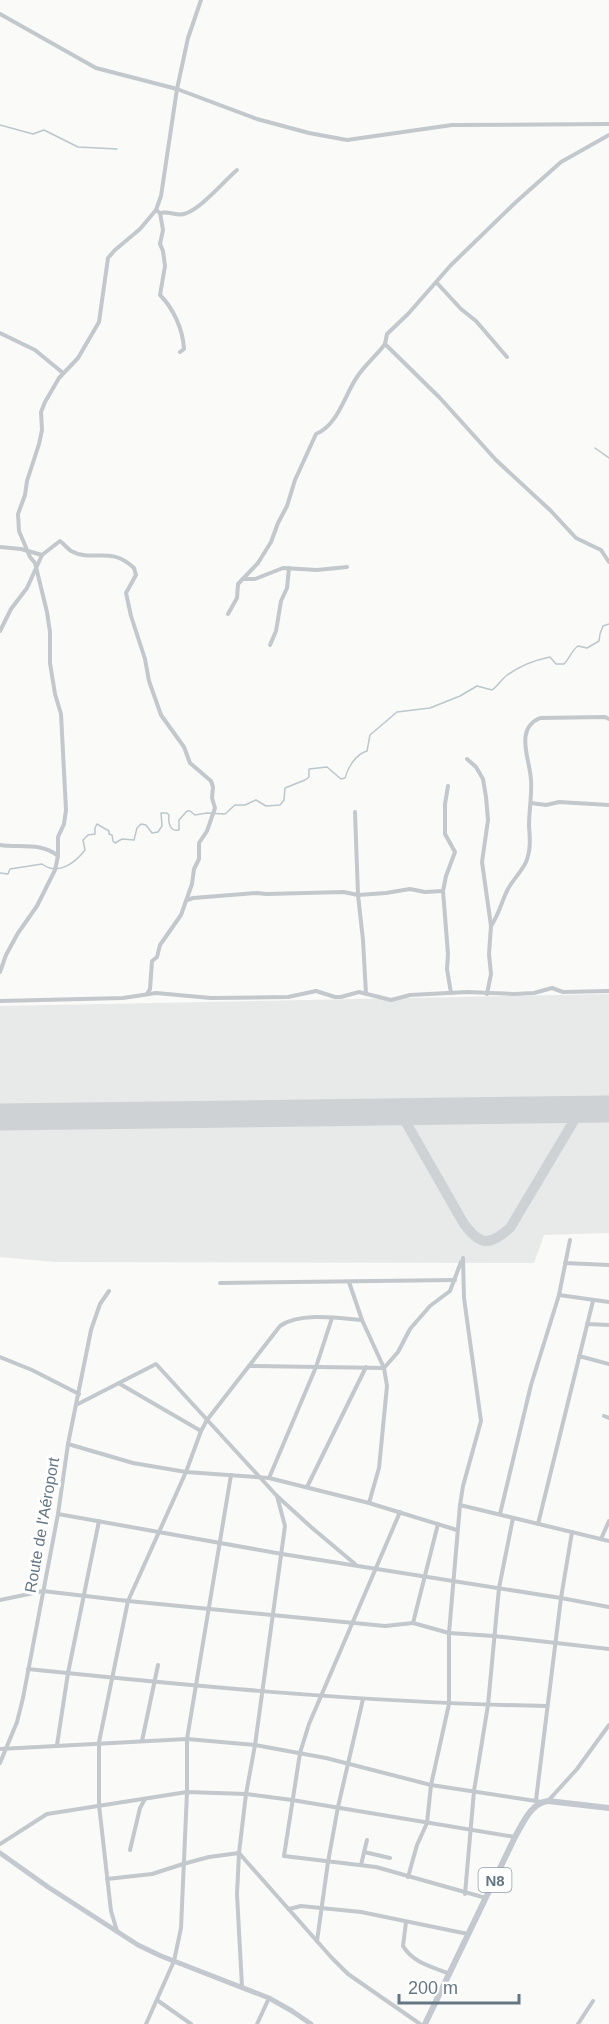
<svg xmlns="http://www.w3.org/2000/svg" width="609" height="2024" font-family="Arial,sans-serif">
<rect width="100%" height="100%" fill="#fafaf8"/>
<polygon fill="#e8e9e9" points="609,994 609,1233 544,1235 534,1263 55,1262 0,1257 0,1006"/>
<g fill="none" stroke-linecap="round" stroke-linejoin="round">
<g stroke="#bbc7cb" stroke-width="1.5">
<polyline points="0,125 33,134 44,130 78,147 117,149"/>
<polyline points="595,448 609,458"/>
<path d="M0 873 8 874 10 869 42 864C58 876 75 863 85 850L83 840 88 835 95 834V828L97 824 109 831V834L112 835 113 841 115 843 122 839 134 840 137 828 141 824 146 825 152 833 158 832 162 826 161 813H167L169 815C168 823 170 832 179 830V820L187 811H190L195 815 207 813 225 814 235 805H245L256 800 266 806 280 805 284 800 285 788 305 780 309 777V769L327 767 341 779 345 778C348 767 356 754 367 751L370 735 397 712 430 708 460 696 477 686 492 690C498 686 501 680 506 676 518 667 535 660 550 657L556 664H564C570 658 571 651 578 646L587 648 599 641 600 634 603 626 609 624"/>
</g>
<path stroke="#ced2d4" stroke-width="10" d="M400 1112 464 1224C481 1246 489 1246 510 1228L581 1109"/>
<polyline stroke="#ced2d4" stroke-width="27" points="0,1117 609,1109"/>
<g stroke="#c3c8cc" stroke-width="4">
<polyline points="0,14 96,68 177,89 257,119 309,133 347,140 452,125 609,124"/>
<polyline points="609,135 561,162 516,202 451,265 408,314 387,334 385,344 440,398 496,460 551,511 576,538 601,550 609,562"/>
<path d="M156 210 160 213 163 230 160 244 163 251 165 266 160 295C173 308 183 329 184 349L180 352"/>
<path d="M160 213C169 211 176 216 184 214 200 210 224 181 237 170"/>
<polyline points="437,283 461,309 476,321 507,357"/>
<polyline points="0,333 35,350 63,373"/>
<path d="M0 547 21 549 42 555 60 541C64 544 67 548 71 551 93 563 110 545 134 568L136 575 126 593 131 616 145 659 149 681 161 715 184 747 190 763 211 781 213 787 212 798 215 808 207 831 199 843V859L194 869 192 884 181 915 160 945 157 957 152 961 150 989 147 994"/>
<polyline points="243,579 255,579 283,568 317,570 347,567"/>
<path d="M228 614 237 598 238 584 258 563 271 542 278 523 287 506 295 480 316 434C338 425 344 396 357 377 365 365 377 355 385 344"/>
<polyline points="0,631 11,609 27,588 42,555"/>
<polyline points="270,645 276,631 281,601 287,588 289,568"/>
<polyline points="467,759 476,767 483,779 486,797 488,820 482,862 491,926 489,954 491,974 487,994"/>
<polyline points="448,786 445,804 445,834 455,852 446,876 443,891 448,954 447,969 451,993"/>
<polyline points="531,803 546,805 559,802 609,805"/>
<polyline points="355,812 358,895 363,940 366,994"/>
<path d="M0 845C19 848 42 842 58 856"/>
<polyline points="187,900 193,898 257,893 266,894 344,892 358,895 386,893 410,889 425,892 443,891"/>
<path d="M491 926C498 916 501 904 506 893 511 881 521 873 526 862 531 850 530 838 529 826 529 811 532 795 531 780 530 759 514 729 540 718L605 717 609 719"/>
<polyline points="0,972 6,955 18,933 37,906 55,870 58,856 58,837 64,824 66,810 61,714 55,694 50,663 50,632 47,612 35,563 30,557 19,531 18,514 25,495 27,481 39,444 42,430 41,412 45,402 59,378 78,358 99,322 108,258 115,250 140,229 156,210 161,196 177,89 188,38 201,0"/>
<polyline points="0,1001 123,998 156,993 211,998 288,997 316,991 335,997 341,997 359,992 391,1000 410,995 467,992 514,994 534,993 552,988 563,992 609,991"/>
<polyline points="565,1263 609,1265"/>
<polyline points="349,1282 362,1320 384,1368 387,1386 379,1468 369,1503"/>
<polyline points="220,1283 455,1280"/>
<polyline points="559,1295 609,1302"/>
<polyline points="587,1324 609,1325"/>
<polyline points="579,1356 609,1364"/>
<polyline points="0,1357 32,1370 79,1394"/>
<polyline points="249,1366 384,1368 398,1352 410,1329 430,1306 450,1291 461,1262"/>
<polyline points="120,1384 201,1431"/>
<polyline points="78,1404 156,1364 277,1496 311,1527 355,1564"/>
<polyline points="604,1416 609,1418"/>
<polyline points="68,1444 133,1463 186,1472 269,1478 369,1503 457,1530"/>
<polyline points="269,1478 316,1367 332,1318"/>
<polyline points="307,1487 366,1367"/>
<polyline points="460,1505 609,1541"/>
<polyline points="400,1512 309,1724 300,1753 284,1856 376,1867 486,1898"/>
<polyline points="58,1514 282,1554 561,1598 609,1607"/>
<polyline points="500,1514 531,1385 559,1295 570,1240"/>
<polyline points="538,1524 593,1301"/>
<polyline points="601,1539 609,1521"/>
<polyline points="0,1600 43,1591 128,1601 385,1626 413,1623 449,1633 494,1636 609,1649"/>
<polyline points="413,1623 438,1524"/>
<path d="M28 1669C201 1687 374 1703 547 1706"/>
<polyline points="142,1741 158,1665"/>
<polyline points="57,1745 68,1673 99,1521"/>
<polyline points="0,1749 187,1739 255,1745 326,1758 431,1785 542,1802"/>
<polyline points="0,1763 17,1722 23,1698 58,1514 68,1444 91,1330 100,1304 109,1291"/>
<polyline points="536,1800 561,1598 572,1532"/>
<polyline points="548,1801 577,1769 609,1725"/>
<polyline points="0,1844 47,1814 187,1792 246,1794 292,1800 515,1837"/>
<polyline points="130,1850 140,1808 145,1799"/>
<polyline points="364,1852 390,1858"/>
<polyline points="361,1865 367,1840"/>
<polyline points="408,1877 417,1845 427,1823 431,1785 449,1704 449,1633 460,1505 463,1486 481,1421 464,1298 463,1258"/>
<polyline points="107,1879 152,1874 183,1864 209,1857 239,1853 331,1957 348,1974 420,2024"/>
<polyline points="465,1894 474,1791 488,1705 499,1588 513,1518"/>
<polyline points="289,1909 301,1906 361,1912 468,1934"/>
<path d="M406 1922 403 1946C413 1963 433 1967 450 1974"/>
<path d="M117 1931 111 1911 99 1805V1742L128 1601 186 1472 201 1431 207 1420 280 1326C300 1312 339 1318 362 1320"/>
<polyline points="317,1941 328,1862 338,1807 363,1699"/>
<polyline points="242,1987 237,1894 239,1853 246,1794 255,1745 285,1526 277,1496"/>
<polyline points="157,2000 191,2024"/>
<polyline points="146,2024 174,1961 181,1928 187,1792 187,1739 231,1475"/>
<polyline points="257,2024 269,1998"/>
<polyline points="578,2024 593,2001"/>
</g>
<polyline stroke="#c3c9ce" stroke-width="5" points="0,1853 48,1887 138,1945 161,1956 269,1998 292,2011 311,2024"/>
<path stroke="#c3c9ce" stroke-width="6" d="M425 2024 515 1837C523 1823 531 1803 548 1801L609 1808"/>
</g>
<g text-anchor="middle" dominant-baseline="central" stroke-width="6" stroke-linejoin="round" paint-order="stroke">
<rect fill="#fff" stroke="#939fa8" stroke-width="1.5" x="478.5" y="1868" width="33" height="24" rx="4.5"/>
<g font-size="15" font-weight="bold" fill="#657683">
<text x="495" y="1880">N8</text>
</g>
<g font-size="16" fill="#657683" stroke="#fff">
<text transform="translate(42 1525) rotate(-80)">Route de l'Aéroport</text>
</g>
</g>
<path d="M399 1994v9h120v-9" fill="none" stroke="#657683" stroke-width="3"/>
<text x="408" y="1994" font-size="18" fill="#657683" stroke="#ffffff" stroke-width="4.5" paint-order="stroke">200 m</text>
</svg>
